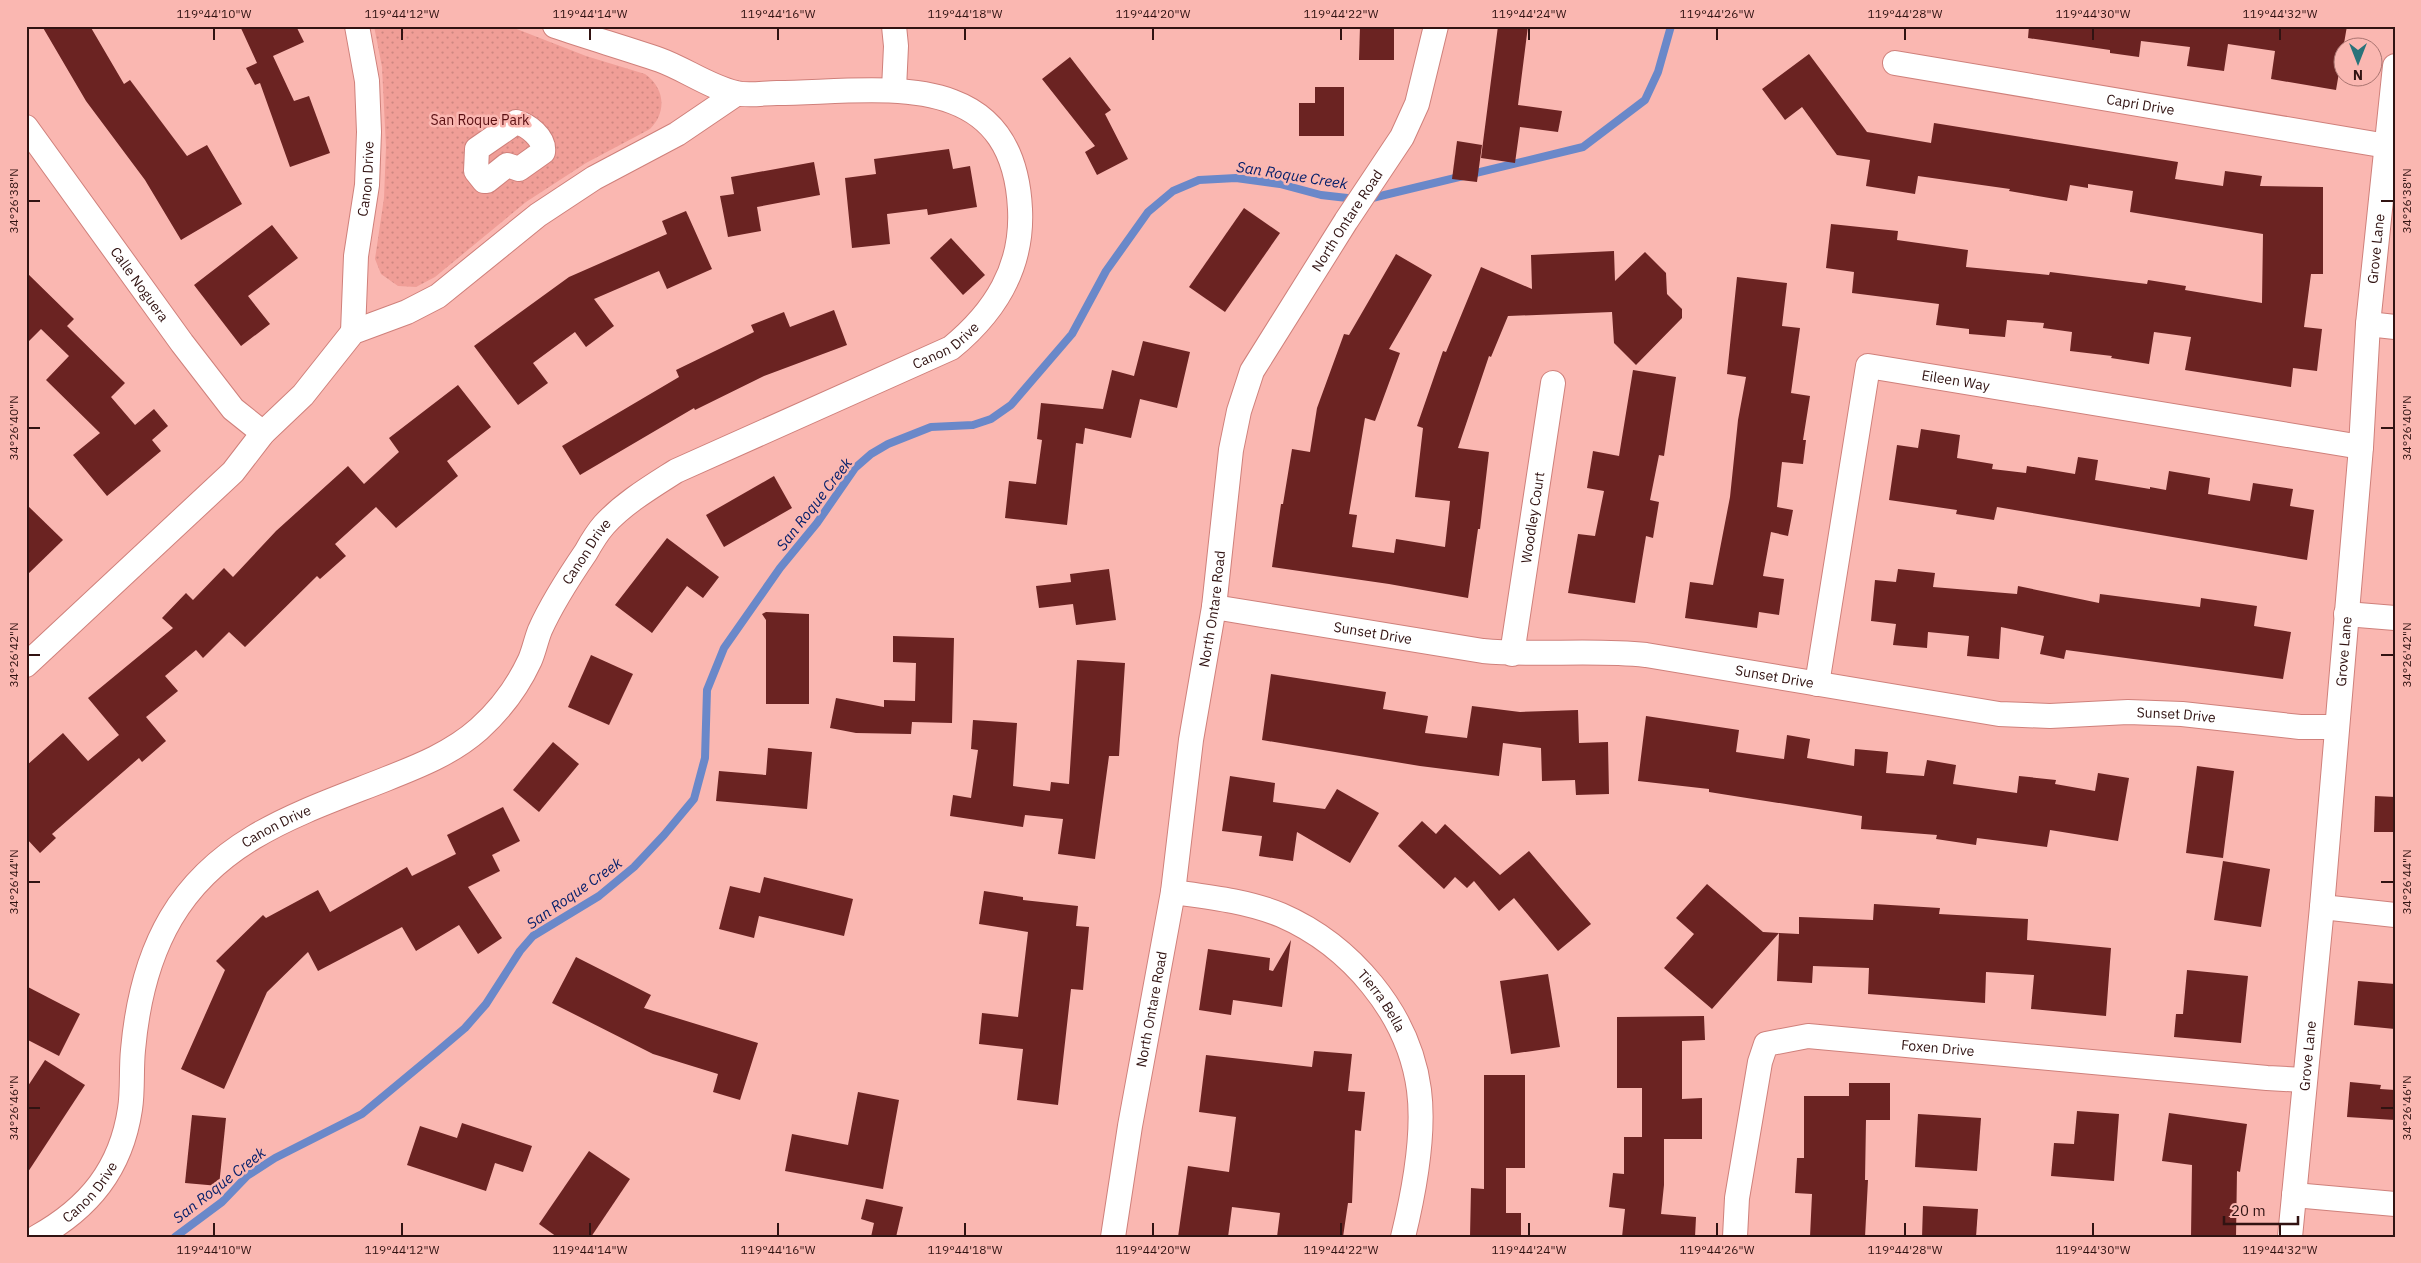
<svg xmlns="http://www.w3.org/2000/svg" width="2421" height="1263" font-family="'IBM Plex Sans',sans-serif">
<defs>
<pattern id="park-dots" width="8" height="8" patternUnits="userSpaceOnUse" patternTransform="scale(1.25)"><rect width="8" height="8" fill="#f09e97"/><path d="M2 2h.1M6 6h.1" fill="none" stroke="#ce8781" stroke-width="1.8" stroke-linecap="round"/></pattern>
</defs>
<rect width="100%" height="100%" fill="#fab7b1"/>
<path fill="url(#park-dots)" d="M374 26H509L586 56 645 74C665 88 667 112 650 129L586 163 526 202 435 277 416 287 398 286 381 274 375 259 384 198 386 147 382 67Z"/>
<g fill="none" stroke-linecap="round" stroke-linejoin="round">
<g stroke="#6a88c9" stroke-width="8">
<polyline points="1368,199 1583,147 1645,100 1658,72 1671,26"/>
<polyline points="175,1237 222,1202 247,1176 275,1158 362,1114 438,1051 465,1028 486,1004 520,951 533,936 599,896 634,867 664,835 694,799 705,758 707,690 724,648 780,568 817,523 855,468 871,454 888,444 931,427 973,425 991,419 1011,405 1072,334 1106,271 1148,212 1173,191 1199,180 1236,178 1280,184 1321,195 1356,199"/>
</g>
</g>
<g fill="#6b2322">
<polygon points="42,26 90,26 124,84 130,80 187,156 207,145 242,204 181,240 145,180 86,101"/>
<polygon points="240,26 296,26 304,42 273,56 294,101 309,96 330,153 290,167 260,83 255,85 246,68 257,63"/>
<polygon points="1360,26 1394,26 1394,60 1359,60"/>
<polygon points="1498,26 1528,26 1518,105 1562,111 1558,132 1520,127 1515,163 1481,158"/>
<polygon points="2029,26 2347,26 2336,90 2271,79 2275,51 2228,44 2224,71 2187,66 2190,47 2141,41 2139,57 2110,53 2110,50 2028,38"/>
<polygon points="1809,54 1867,132 1931,143 1934,123 2178,162 2175,179 2223,186 2225,171 2262,176 2260,186 2323,187 2323,274 2311,274 2304,327 2322,329 2317,371 2293,368 2291,387 2185,370 2191,337 2154,332 2149,364 2111,358 2112,356 2070,351 2072,332 2043,328 2044,323 2007,320 2005,337 1969,334 1969,329 1936,325 1939,304 1852,293 1854,272 1826,268 1831,224 1898,231 1897,240 1968,250 1966,267 2049,275 2050,272 2147,284 2148,280 2186,286 2185,290 2262,303 2263,234 2130,212 2133,191 2088,184 2088,188 2070,185 2067,201 2009,191 2010,189 1918,176 1915,194 1866,186 1870,160 1837,155 1802,107 1785,120 1762,89"/>
<polygon points="1070,57 1111,110 1105,114 1128,159 1097,175 1085,152 1095,146 1042,79"/>
<polygon points="1315,87 1344,87 1344,136 1299,136 1299,103 1315,103"/>
<polygon points="1457,141 1482,145 1477,182 1452,179"/>
<polygon points="949,149 953,169 970,166 977,207 928,215 927,209 887,214 890,244 852,248 845,178 876,174 874,159"/>
<polygon points="814,162 820,195 757,207 761,231 728,237 720,196 734,194 731,177"/>
<polygon points="1244,208 1280,233 1225,312 1189,287"/>
<polygon points="686,211 712,269 667,289 659,271 594,299 614,326 586,347 575,332 533,363 548,383 518,405 474,346 569,277 667,234 662,221"/>
<polygon points="272,225 298,258 248,296 270,324 241,346 194,285"/>
<polygon points="951,238 985,275 963,295 930,258"/>
<polygon points="1614,251 1615,281 1645,252 1666,273 1667,294 1682,309 1682,318 1636,365 1614,343 1612,312 1508,316 1491,357 1489,356 1458,448 1489,452 1480,529 1478,529 1468,598 1389,584 1272,567 1281,504 1283,504 1292,449 1310,452 1317,408 1344,334 1349,335 1396,254 1432,275 1389,349 1400,353 1375,421 1365,418 1349,514 1357,515 1352,547 1394,553 1396,539 1445,547 1450,501 1415,497 1423,428 1417,426 1443,351 1446,352 1481,267 1532,289 1531,255"/>
<polygon points="26,272 74,319 67,326 125,383 111,397 135,425 154,409 168,426 152,440 161,451 107,496 73,455 100,433 46,380 69,356 41,329 26,344"/>
<polygon points="1737,277 1787,283 1782,326 1800,328 1791,393 1810,396 1803,440 1806,440 1803,464 1782,462 1777,507 1793,510 1788,536 1771,532 1763,576 1784,579 1779,615 1759,612 1757,628 1685,618 1690,582 1713,585 1730,497 1738,420 1746,377 1727,374"/>
<polygon points="834,310 847,345 764,376 695,410 694,408 580,475 562,446 679,377 676,370 754,332 751,325 784,312 790,327"/>
<polygon points="1143,341 1190,352 1177,408 1140,399 1131,438 1085,428 1083,444 1076,443 1067,525 1005,518 1009,481 1036,484 1042,440 1037,439 1041,403 1103,409 1112,370 1134,376"/>
<polygon points="1633,370 1676,377 1664,456 1659,455 1650,500 1659,502 1653,538 1646,536 1635,603 1568,593 1578,534 1595,536 1604,491 1587,488 1593,451 1619,456"/>
<polygon points="458,385 491,427 447,461 458,476 396,528 376,507 335,544 346,556 320,579 317,576 245,647 229,632 203,658 196,650 165,676 178,691 146,717 166,741 142,762 139,758 52,834 56,838 40,853 26,838 26,766 63,733 88,761 119,735 88,698 173,628 162,618 186,593 193,600 224,568 233,577 276,531 348,466 364,484 399,452 389,438"/>
<polygon points="1921,429 1960,435 1957,458 1993,464 1992,469 2026,473 2027,466 2075,474 2078,457 2098,460 2095,480 2150,489 2150,487 2166,490 2169,471 2210,478 2208,494 2250,501 2253,483 2293,489 2290,506 2314,510 2307,560 1997,507 1994,520 1956,514 1957,510 1889,500 1897,445 1918,448"/>
<polygon points="774,476 792,508 724,547 706,515"/>
<polygon points="26,504 63,540 26,576"/>
<polygon points="667,538 719,577 703,598 687,586 652,633 615,605"/>
<polygon points="1109,569 1116,620 1076,625 1073,604 1039,608 1036,586 1071,582 1070,574"/>
<polygon points="1898,569 1935,573 1933,587 2017,594 2018,586 2099,603 2100,594 2200,607 2201,598 2257,606 2254,626 2291,632 2283,679 2066,650 2064,659 2040,654 2044,636 2001,627 1999,659 1967,656 1969,636 1928,632 1927,648 1893,645 1896,624 1871,621 1875,580 1896,582"/>
<polygon points="766,612 809,614 809,704 766,704 766,620 762,614"/>
<polygon points="893,636 954,638 952,723 912,722 911,734 856,733 830,728 836,698 884,707 884,700 915,701 916,663 893,662"/>
<polygon points="591,655 633,674 609,725 568,707"/>
<polygon points="1077,660 1125,663 1119,756 1109,756 1095,859 1058,854 1063,819 1025,815 1023,827 950,816 953,795 971,798 978,750 971,749 973,720 1017,723 1013,786 1050,791 1051,782 1069,784"/>
<polygon points="1271,674 1386,692 1383,709 1428,716 1425,733 1467,738 1472,706 1520,712 1578,710 1579,743 1608,742 1609,794 1576,795 1575,780 1542,781 1541,748 1503,743 1499,776 1420,766 1262,740"/>
<polygon points="1646,716 1739,730 1736,752 1784,759 1787,735 1810,739 1807,758 1854,766 1855,749 1888,752 1886,773 1924,776 1927,760 1956,765 1953,784 2017,793 2019,776 2056,780 2055,784 2095,791 2098,773 2129,778 2118,841 2050,830 2047,847 1977,838 1976,845 1936,839 1937,835 1861,829 1862,816 1709,792 1709,789 1638,781"/>
<polygon points="553,742 579,764 539,812 513,790"/>
<polygon points="768,748 812,752 807,809 716,801 719,771 766,775"/>
<polygon points="2197,766 2234,771 2223,858 2186,853"/>
<polygon points="1230,776 1275,783 1273,802 1325,809 1337,789 1379,813 1350,863 1297,832 1293,861 1259,856 1262,836 1222,831"/>
<polygon points="2375,796 2395,797 2395,832 2374,832"/>
<polygon points="503,807 520,841 492,855 500,871 468,887 502,938 478,954 459,925 416,951 402,927 318,971 308,952 267,992 224,1089 181,1069 225,970 216,961 263,915 266,918 318,890 330,912 407,867 412,876 456,854 447,835"/>
<polygon points="1422,821 1436,834 1445,824 1500,875 1529,851 1591,924 1558,951 1514,898 1499,911 1474,881 1467,888 1455,877 1444,889 1398,846"/>
<polygon points="2223,861 2270,869 2261,927 2214,920"/>
<polygon points="764,877 853,899 844,936 759,916 754,938 719,929 730,886 760,893"/>
<polygon points="1707,884 1763,932 1779,933 1712,1009 1664,968 1694,934 1676,918"/>
<polygon points="984,891 1023,897 1023,900 1078,906 1076,926 1089,927 1083,990 1071,989 1058,1105 1017,1100 1023,1049 979,1044 982,1013 1018,1017 1028,932 979,924"/>
<polygon points="1874,904 1940,908 1939,914 2028,919 2027,940 2111,948 2106,1016 2031,1009 2034,975 1986,972 1985,1003 1868,994 1869,968 1813,966 1812,983 1777,981 1779,933 1799,934 1799,917 1873,920"/>
<polygon points="1291,940 1282,1007 1233,1000 1231,1015 1199,1010 1208,949 1270,958 1269,970 1273,971"/>
<polygon points="576,957 651,995 644,1008 758,1043 740,1100 713,1092 718,1074 653,1054 552,1003"/>
<polygon points="2187,970 2248,976 2241,1043 2174,1037 2176,1014 2183,1014"/>
<polygon points="1548,974 1560,1047 1511,1054 1500,981"/>
<polygon points="2358,981 2395,984 2395,1029 2354,1025"/>
<polygon points="26,986 80,1014 59,1056 26,1039"/>
<polygon points="1704,1016 1705,1040 1682,1041 1682,1099 1702,1098 1702,1139 1664,1139 1664,1185 1661,1214 1696,1217 1695,1237 1622,1237 1625,1209 1609,1207 1613,1173 1624,1174 1624,1137 1642,1137 1642,1088 1617,1088 1617,1017"/>
<polygon points="1314,1051 1352,1054 1348,1091 1365,1092 1361,1131 1355,1130 1352,1203 1348,1203 1343,1237 1277,1237 1280,1213 1232,1207 1228,1237 1178,1237 1188,1166 1229,1172 1236,1117 1199,1112 1206,1055 1312,1067"/>
<polygon points="45,1060 85,1085 26,1175 26,1089"/>
<polygon points="1484,1075 1525,1075 1525,1168 1506,1168 1506,1213 1521,1213 1521,1237 1470,1237 1471,1188 1484,1189"/>
<polygon points="2350,1082 2381,1085 2380,1089 2395,1090 2395,1120 2347,1117"/>
<polygon points="1849,1083 1890,1083 1890,1120 1866,1120 1865,1180 1868,1180 1865,1237 1810,1237 1812,1194 1795,1193 1797,1158 1804,1158 1804,1096 1849,1096"/>
<polygon points="858,1092 899,1100 883,1189 785,1171 792,1134 848,1145"/>
<polygon points="2077,1111 2119,1114 2114,1181 2051,1176 2054,1143 2074,1144"/>
<polygon points="2169,1113 2247,1124 2240,1172 2237,1171 2236,1237 2191,1237 2192,1165 2162,1161"/>
<polygon points="1918,1114 1981,1118 1977,1171 1915,1167"/>
<polygon points="192,1115 226,1118 219,1186 185,1183"/>
<polygon points="462,1123 532,1146 523,1172 495,1163 486,1191 407,1165 420,1126 457,1138"/>
<polygon points="589,1151 630,1179 591,1237 557,1237 539,1224"/>
<polygon points="866,1199 903,1207 896,1237 871,1237 874,1223 861,1219"/>
<polygon points="1923,1206 1978,1209 1976,1237 1922,1237"/>
</g>
<g fill="none" stroke-linecap="round" stroke-linejoin="round">
<defs>
<g id="street">
<polyline points="894,26 896,46 894,89"/>
<path id="s1" d="M1895 63 2387 146"/>
<path d="M516 122C528 125 545 138 543 152L519 169 507 165 487 181H484L476 171 477 149Z"/>
<path id="s2" d="M26 127 182 343 233 409 263 433"/>
<polyline points="2368,324 2395,327"/>
<path id="s3" d="M353 332 356 256 367 185 369 132 367 81 357 26"/>
<path id="s4" d="M1214 607 1483 651C1537 656 1591 649 1646 655L1999 714 2050 716 2128 712 2182 714 2300 727H2337"/>
<polyline points="2346,614 2395,618"/>
<path id="s5" d="M1512 654 1553 383"/>
<polyline points="26,665 233,472 263,433 303,395 353,332 407,312 438,296 538,215 594,178 677,134 736,94"/>
<path id="s6" d="M1817 684 1868 366 2361 447"/>
<path id="s7" d="M1173 892C1209 897 1247 901 1281 915 1350 945 1409 1013 1419 1090 1425 1136 1414 1192 1403 1237"/>
<polyline points="2322,907 2395,915"/>
<polyline points="2294,1195 2395,1204"/>
<path id="s8" d="M37 1237C89 1208 121 1169 130 1109 133 1090 131 1070 133 1050 137 1005 148 957 171 918 219 837 303 812 386 779 419 766 452 753 479 729 500 710 518 686 530 660 534 651 536 640 540 630 552 603 569 577 586 552 591 543 597 533 604 525 624 503 651 487 676 471L951 348C995 312 1023 268 1020 209 1013 64 880 92 777 93 764 93 748 96 736 93 709 87 685 69 660 60 625 48 590 38 555 26"/>
<path id="s9" d="M1113 1237 1130 1126 1173 892 1191 740 1214 607 1231 450 1239 411 1252 371 1346 221 1402 137 1417 104 1436 26"/>
<path id="s10" d="M1735 1237 1737 1198 1760 1062 1766 1044 1808 1036 2267 1078 2304 1080"/>
<path id="s11" d="M2290 1237 2322 907 2361 447 2368 324 2395 66"/>
</g>
</defs>
<use href="#street" stroke="#cf807b" stroke-width="26"/>
<use href="#street" stroke="#fff" stroke-width="24"/>
</g>
<path fill="none" stroke="#311312" stroke-width="2" d="M214 28V40M402 28V40M590 28V40M778 28V40M965 28V40M1153 28V40M1341 28V40M1529 28V40M1717 28V40M1905 28V40M2093 28V40M2280 28V40M28 201H40M2381 201H2394M28 428H40M2381 428H2394M28 655H40M2381 655H2394M28 882H40M2381 882H2394M28 1108H40M2381 1108H2394M214 1223V1236M402 1223V1236M590 1223V1236M778 1223V1236M965 1223V1236M1153 1223V1236M1341 1223V1236M1529 1223V1236M1717 1223V1236M1905 1223V1236M2093 1223V1236M2280 1223V1236"/>
<g text-anchor="middle" dominant-baseline="central" stroke-width="5" stroke-linejoin="round" paint-order="stroke">
<g font-size="14" fill="#311312" stroke="#fab7b1">
<text stroke="none"><textPath href="#s1" startOffset="249">Capri Drive</textPath></text>
<text stroke="none"><textPath href="#s3" startOffset="154">Canon Drive</textPath></text>
<text stroke="none"><textPath href="#s9" startOffset="1056">North Ontare Road</textPath></text>
<text stroke="none"><textPath href="#s11" startOffset="992">Grove Lane</textPath></text>
<text stroke="none"><textPath href="#s2" startOffset="194">Calle Noguera</textPath></text>
<text stroke="none"><textPath href="#s8" startOffset="1359">Canon Drive</textPath></text>
<text stroke="none"><textPath href="#s6" startOffset="411">Eileen Way</textPath></text>
<text stroke="none"><textPath href="#s5" startOffset="138">Woodley Court</textPath></text>
<text stroke="none"><textPath href="#s8" startOffset="939">Canon Drive</textPath></text>
<text stroke="none"><textPath href="#s9" startOffset="636">North Ontare Road</textPath></text>
<text stroke="none"><textPath href="#s4" startOffset="161">Sunset Drive</textPath></text>
<text stroke="none"><textPath href="#s11" startOffset="588">Grove Lane</textPath></text>
<text stroke="none"><textPath href="#s4" startOffset="566">Sunset Drive</textPath></text>
<text stroke="none"><textPath href="#s4" startOffset="971">Sunset Drive</textPath></text>
<text stroke="none"><textPath href="#s8" startOffset="504">Canon Drive</textPath></text>
<text stroke="none"><textPath href="#s7" startOffset="245">Tierra Bella</textPath></text>
<text stroke="none"><textPath href="#s9" startOffset="231">North Ontare Road</textPath></text>
<text stroke="none"><textPath href="#s10" startOffset="369">Foxen Drive</textPath></text>
<text stroke="none"><textPath href="#s11" startOffset="182">Grove Lane</textPath></text>
<text stroke="none"><textPath href="#s8" startOffset="70">Canon Drive</textPath></text>
</g>
<g font-size="14" fill="#590e11" stroke="#fab7b1">
<text x="480" y="120">San Roque Park</text>
</g>
<g font-size="15" font-style="italic" fill="#07206b" stroke="#fab7b1">
<text transform="translate(1292 175) rotate(9)">San Roque Creek</text>
<text transform="translate(814 504) rotate(-52)">San Roque Creek</text>
<text transform="translate(574 893) rotate(-35)">San Roque Creek</text>
<text transform="translate(219 1185) rotate(-38)">San Roque Creek</text>
</g>
</g>
<rect width="2421" height="1263" fill="none" stroke="#fab7b1" stroke-width="55"/>
<g transform="translate(2358 62) rotate(180)"><circle r="24" fill="#fab7b1" stroke="#aa7571"/>
<path d="M0-4L9 19L0 12L-9 19Z" fill="#29737a"/>
<text y="-8" font-size="14" font-weight="bold" text-anchor="middle" fill="#311312">N</text>
</g>
<path d="M2224 1216v8h74v-8" fill="none" stroke="#311312" stroke-width="2.5"/>
<text x="2231" y="1216" font-size="15" fill="#311312" stroke="#fab7b1" stroke-width="4" paint-order="stroke">20 m</text>
<rect x="28" y="28" width="2366" height="1208" fill="none" stroke="#311312" stroke-width="2"/>
<g font-size="12" text-anchor="middle" fill="#311312">
<text x="214" y="18">119°44'10"W</text>
<text x="402" y="18">119°44'12"W</text>
<text x="590" y="18">119°44'14"W</text>
<text x="778" y="18">119°44'16"W</text>
<text x="965" y="18">119°44'18"W</text>
<text x="1153" y="18">119°44'20"W</text>
<text x="1341" y="18">119°44'22"W</text>
<text x="1529" y="18">119°44'24"W</text>
<text x="1717" y="18">119°44'26"W</text>
<text x="1905" y="18">119°44'28"W</text>
<text x="2093" y="18">119°44'30"W</text>
<text x="2280" y="18">119°44'32"W</text>
<text transform="translate(2407 201) rotate(-90)" y="4">34°26'38"N</text>
<text transform="translate(14 201) rotate(-90)" y="4">34°26'38"N</text>
<text transform="translate(2407 428) rotate(-90)" y="4">34°26'40"N</text>
<text transform="translate(14 428) rotate(-90)" y="4">34°26'40"N</text>
<text transform="translate(2407 655) rotate(-90)" y="4">34°26'42"N</text>
<text transform="translate(14 655) rotate(-90)" y="4">34°26'42"N</text>
<text transform="translate(2407 882) rotate(-90)" y="4">34°26'44"N</text>
<text transform="translate(14 882) rotate(-90)" y="4">34°26'44"N</text>
<text transform="translate(2407 1108) rotate(-90)" y="4">34°26'46"N</text>
<text transform="translate(14 1108) rotate(-90)" y="4">34°26'46"N</text>
<text x="214" y="1254">119°44'10"W</text>
<text x="402" y="1254">119°44'12"W</text>
<text x="590" y="1254">119°44'14"W</text>
<text x="778" y="1254">119°44'16"W</text>
<text x="965" y="1254">119°44'18"W</text>
<text x="1153" y="1254">119°44'20"W</text>
<text x="1341" y="1254">119°44'22"W</text>
<text x="1529" y="1254">119°44'24"W</text>
<text x="1717" y="1254">119°44'26"W</text>
<text x="1905" y="1254">119°44'28"W</text>
<text x="2093" y="1254">119°44'30"W</text>
<text x="2280" y="1254">119°44'32"W</text>
</g>
</svg>
